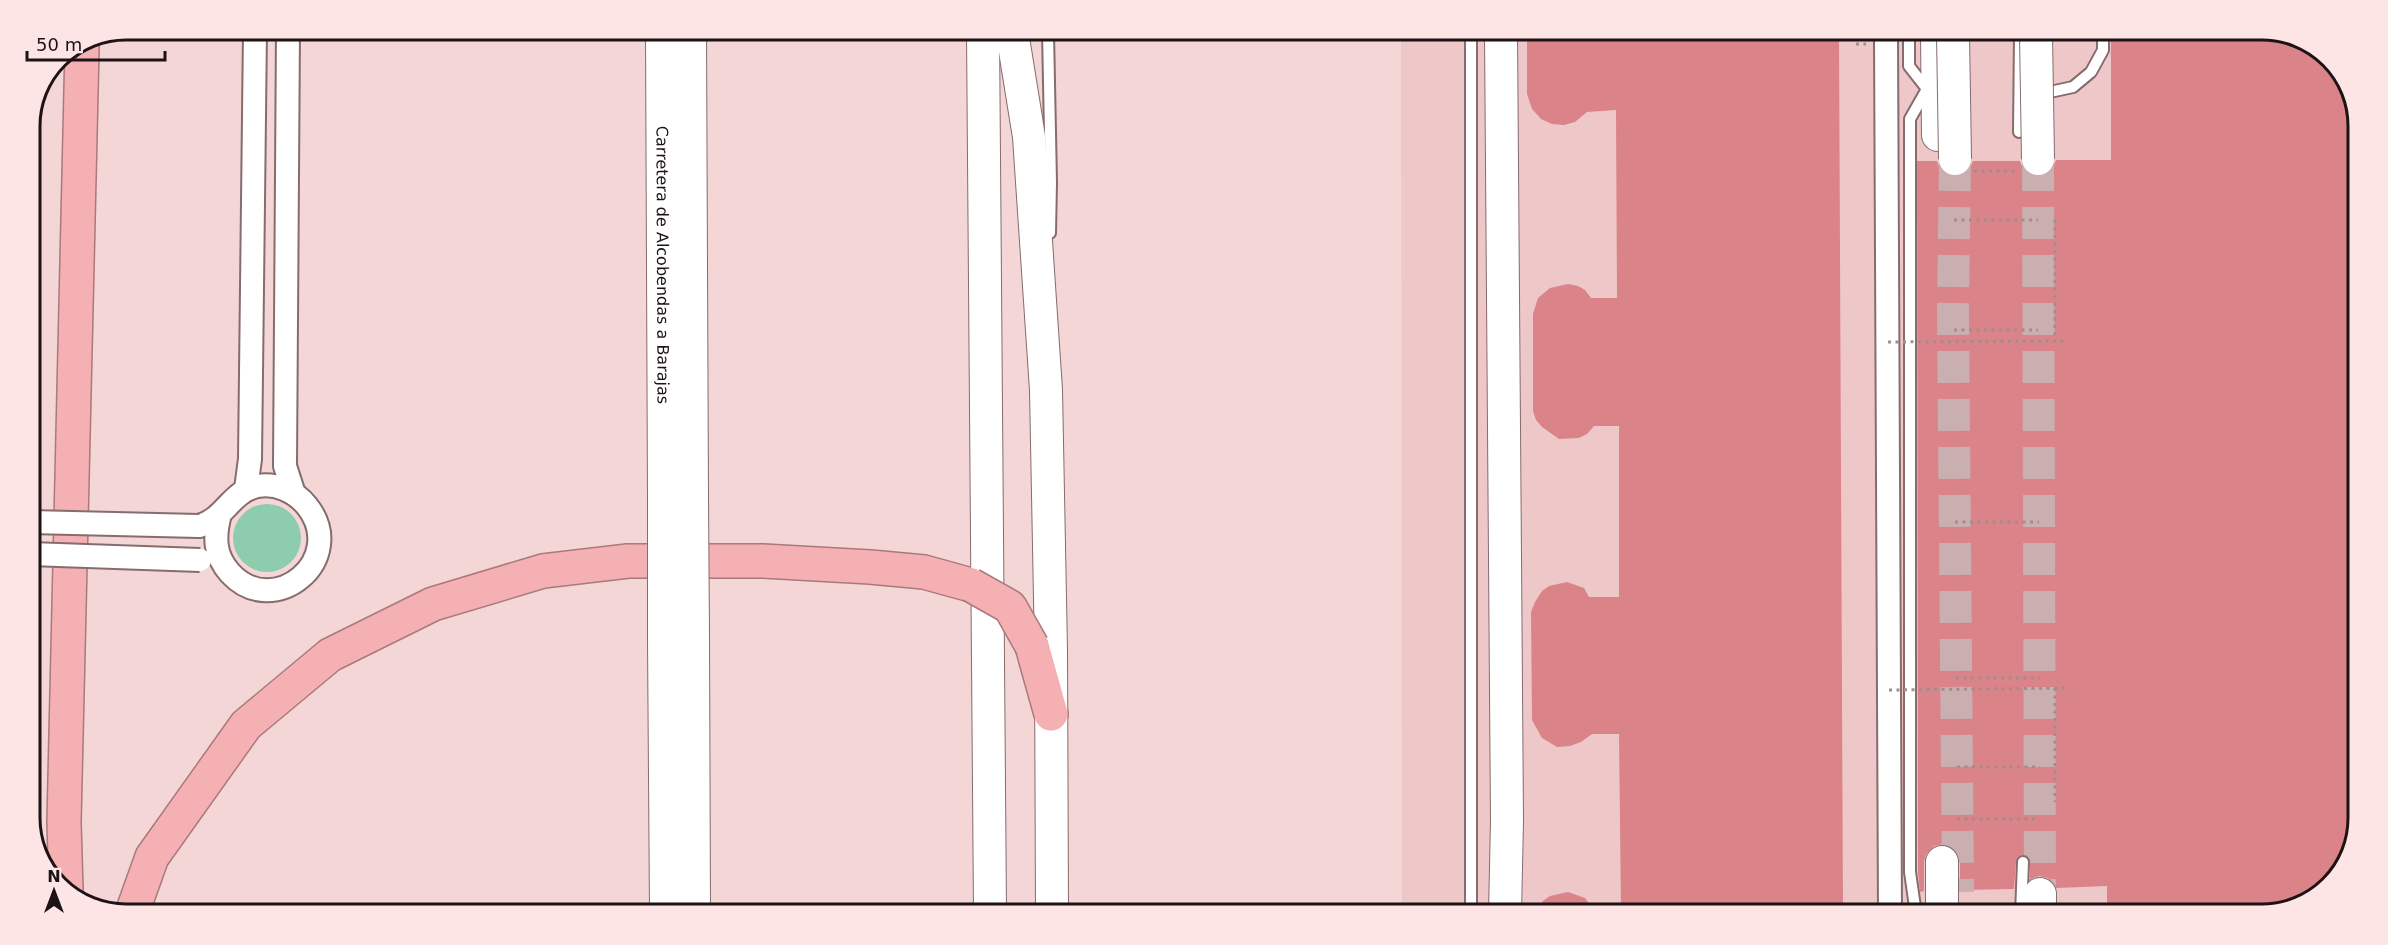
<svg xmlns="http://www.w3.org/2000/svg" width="2388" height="945" font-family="'DejaVu Sans',sans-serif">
<rect width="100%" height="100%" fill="#f4d6d7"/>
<polygon fill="#eec8c9" points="1401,33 2293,35 2338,68 2358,120 2353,850 2315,898 2261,915 1402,913"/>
<circle fill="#8dccad" cx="267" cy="538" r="34"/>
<g fill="#da8389">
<polygon points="1527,33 1839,34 1843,914 1621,913 1619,734 1592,734 1581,742 1570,746 1557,747 1542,738 1532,720 1531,612 1535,602 1542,591 1549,586 1567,582 1584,588 1589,597 1619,597 1619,426 1594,426 1587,434 1579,438 1559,439 1542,427 1536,420 1533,411 1533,314 1538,298 1550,288 1568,284 1578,286 1585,290 1591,298 1617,298 1616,110 1587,112 1575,122 1564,125 1552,124 1541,119 1532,109 1527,94"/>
<polygon points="2111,35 2293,35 2338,68 2358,120 2353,850 2315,898 2261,915 2107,915 2107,886 2056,888 2048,878 2039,876 2030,879 2030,859 2024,855 2019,856 2016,861 2014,889 1960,890 1960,862 1958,854 1951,847 1943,844 1934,846 1926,854 1924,862 1924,891 1920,892 1918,872 1917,161 1937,161 1940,169 1946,174 1955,177 1965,174 1970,168 1973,161 2020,161 2023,169 2029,174 2038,177 2048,174 2053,168 2056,160 2111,160"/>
<polygon points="1568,892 1585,898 1596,913 1533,913 1543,901 1550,896"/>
</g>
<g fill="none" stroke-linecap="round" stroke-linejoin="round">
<g stroke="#c9afb0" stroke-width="32" stroke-dasharray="32 16" stroke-linecap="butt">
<polyline points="1955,159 1953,310 1958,892"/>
<polyline points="2038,159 2040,894"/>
</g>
<defs>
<g id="lane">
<polyline points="1048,32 1051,183 1050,233"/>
<polyline points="1471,33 1471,913"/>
<polyline points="1909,34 1909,66 1927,89 1910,119 1910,872 1916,914"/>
<polyline points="2050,92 2073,87 2091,72 2103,50 2103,35"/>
<polyline points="2019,132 2020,35"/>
<polyline points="2021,914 2023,862"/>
</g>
<g id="street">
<polyline points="288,30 285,466 294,494"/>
<polyline points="1886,34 1890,914"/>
<polyline points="246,489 250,459 255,30"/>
<path d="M199 526C224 520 231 491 258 486 276 483 295 491 307 506 349 559 274 621 230 573 214 555 214 537 220 514"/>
</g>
<g id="secondary">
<path id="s1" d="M662 31 664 500"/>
<polyline points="690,31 692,500"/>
<polyline points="983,32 990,912"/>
<polyline points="1012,32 1029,137 1046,390 1051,650 1052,912"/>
<polyline points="1501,33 1507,821 1505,913"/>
<polyline points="1937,34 1938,135"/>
<polyline points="693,635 694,911"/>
<polyline points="664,640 666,911"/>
<polyline points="1942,914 1942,862"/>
<polyline points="2040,914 2040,894"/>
</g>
<g id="highway">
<polyline points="1032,646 1051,714"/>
<polyline points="66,889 64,822 82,48"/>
<polyline points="133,910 152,857 246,725 330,655 433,604 543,571 628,561 763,561 870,567 924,572 971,585"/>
</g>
</defs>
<use href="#lane" stroke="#866c6d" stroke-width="14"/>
<use href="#street" stroke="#866c6d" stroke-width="26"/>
<use href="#secondary" stroke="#866c6d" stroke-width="34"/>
<use href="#highway" stroke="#a9797b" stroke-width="36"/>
<g stroke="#a28c8d" stroke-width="3" stroke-dasharray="3 4.5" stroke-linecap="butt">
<polyline points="1856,44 1866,44"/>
<polyline points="2055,220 2055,341"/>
<polyline points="2055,688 2055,802"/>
</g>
<use href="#lane" stroke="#fff" stroke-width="10"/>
<use href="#street" stroke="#fff" stroke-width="22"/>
<use href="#secondary" stroke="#fff" stroke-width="32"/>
<use href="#highway" stroke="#f5b0b3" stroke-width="33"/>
<defs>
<g id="street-bridge">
<polyline points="30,522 199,526"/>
<polyline points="30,554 200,560"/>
</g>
<g id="secondary-bridge">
<polyline points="1953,34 1955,159"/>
<polyline points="2036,35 2038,159"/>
<polyline points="692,500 693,635"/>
<polyline points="664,640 664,500"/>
</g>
<polyline id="highway-bridge" points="971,585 1010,607 1032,646"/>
</defs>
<use href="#street-bridge" stroke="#866c6d" stroke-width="26" stroke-linecap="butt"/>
<use href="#secondary-bridge" stroke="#866c6d" stroke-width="34" stroke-linecap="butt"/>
<use href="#highway-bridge" stroke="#a9797b" stroke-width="36" stroke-linecap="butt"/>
<g stroke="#a28c8d" stroke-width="3" stroke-dasharray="3 4.5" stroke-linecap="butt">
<polyline points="1974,171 2016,171"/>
<polyline points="1954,220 2038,220"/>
<polyline points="1954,330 2038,330"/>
<polyline points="1888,342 2067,341"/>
<polyline points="1955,522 2039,522"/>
<polyline points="1956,678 2040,678"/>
<polyline points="1889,690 2066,688"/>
<polyline points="1957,767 2040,767"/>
<polyline points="1957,819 2040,819"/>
</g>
<use href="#street-bridge" stroke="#fff" stroke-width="22"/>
<use href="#secondary-bridge" stroke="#fff" stroke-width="32"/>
<use href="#highway-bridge" stroke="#f5b0b3" stroke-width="33"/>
</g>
<g text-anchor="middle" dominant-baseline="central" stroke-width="4.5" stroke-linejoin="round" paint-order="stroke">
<g font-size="16" fill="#1d1314" stroke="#fde5e6">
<text stroke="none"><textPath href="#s1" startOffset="234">Carretera de Alcobendas a Barajas</textPath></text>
</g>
</g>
<path d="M0 0H2388V945H0ZM126 40H2262A86 86 0 0 1 2348 126V818A86 86 0 0 1 2262 904H126A86 86 0 0 1 40 818V126A86 86 0 0 1 126 40Z" fill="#fde5e6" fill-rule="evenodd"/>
<path fill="none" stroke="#1d1314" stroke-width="3" d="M126 40H2262A86 86 0 0 1 2348 126V818A86 86 0 0 1 2262 904H126A86 86 0 0 1 40 818V126A86 86 0 0 1 126 40Z"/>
<g transform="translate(54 891)" stroke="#fde5e6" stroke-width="4.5" paint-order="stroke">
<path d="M0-4.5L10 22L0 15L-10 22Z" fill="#1d1314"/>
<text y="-9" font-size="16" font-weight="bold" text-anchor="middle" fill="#1d1314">N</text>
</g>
<path d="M27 51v9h138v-9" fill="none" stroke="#1d1314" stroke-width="3"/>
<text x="36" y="51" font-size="18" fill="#1d1314" stroke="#fde5e6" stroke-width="4.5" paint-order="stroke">50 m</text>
</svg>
